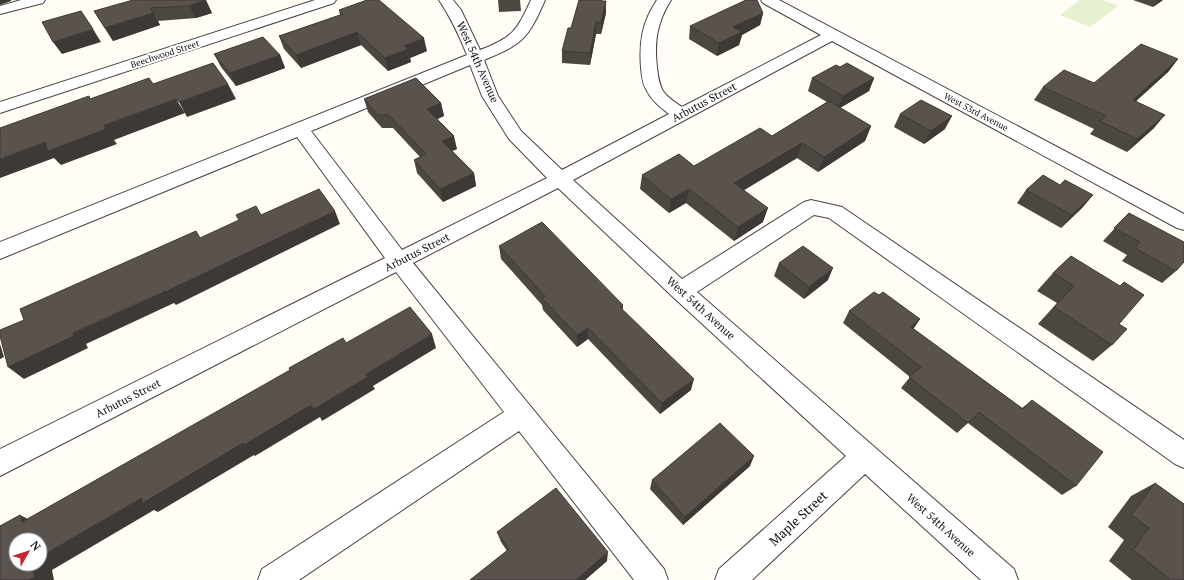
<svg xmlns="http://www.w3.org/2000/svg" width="1184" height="580" font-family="'PT Serif',serif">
<rect width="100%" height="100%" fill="#fffdf5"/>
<polygon fill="#e6f2cf" points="1080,0 1103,0 1118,6 1090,27 1060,15"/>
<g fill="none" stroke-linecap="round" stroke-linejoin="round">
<defs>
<g id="minor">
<polygon points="21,0 45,0 43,3 0,14 0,6"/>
<polygon points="315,0 336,0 334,3 0,113 0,102"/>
<path d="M439 0H453L461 10 480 50C513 37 516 32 531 0H545C528 39 523 44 484 60L498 96 521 131 562 170 669 114C660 107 651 100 646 89 642 83 642 75 641 68 639 42 642 22 657 0H671C657 22 654 42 657 67 658 76 659 84 663 91 668 98 676 103 682 107L821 35 763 3 761 0H779L1184 214V230L1177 228 832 41 573 180 682 279 804 202 811 200 842 207 1184 440V468L1175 464 829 218 814 215 697 292 1014 569 1018 580H981L865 474 752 580H715L719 569 846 456 673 297 558 188 413 263 664 569 668 580H634L519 431 299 580H258L262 569 504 412 396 272 0 476V449L385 258 297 137 0 259V242L467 55C459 35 451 18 439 0ZM470 65 482 96 509 139 547 178 402 250 311 131Z"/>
</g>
</defs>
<use href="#minor" stroke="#444" stroke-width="2"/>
<use href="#minor" fill="#fff" fill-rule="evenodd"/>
</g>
<g fill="#4d4742">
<polygon points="205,0 212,13 196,18 158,21 160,25 113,41 94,11"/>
<polygon points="498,0 520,0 521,11 499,12"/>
<polygon points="1133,0 1163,0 1153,7"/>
<polygon points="605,1 606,1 606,13 601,34 596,34 590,65 562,63 562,51"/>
<polygon points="339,10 427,51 410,58 411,62 388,71 361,45 301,68 284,49 279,36 340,15"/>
<polygon points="763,13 760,25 742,35 739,45 717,56 689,39 690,26"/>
<polygon points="214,54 280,55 285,68 236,86 221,67"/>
<polygon points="1178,59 1168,72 1135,102 1154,128 1127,152 1090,134 1094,129 1034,100 1043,87 1094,83"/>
<polygon points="840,67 874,78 869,91 840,108 871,126 865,141 818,172 797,158 744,190 763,222 734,241 686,203 669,213 640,189 642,175 694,166 772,136 827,102 808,91 812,78"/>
<polygon points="364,99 441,103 444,116 437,119 457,149 452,151 474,173 476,186 443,202 417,173 414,160 420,157 393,128 382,128 368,112"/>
<polygon points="900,114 945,129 924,144 894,127"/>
<polygon points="1060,185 1093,195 1082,208 1061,228 1017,203 1026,190"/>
<polygon points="1129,213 1176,271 1162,283 1122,261 1127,255 1103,241"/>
<polygon points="499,246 623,305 623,310 691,390 660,414 588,339 577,347 543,310 542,305 501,259"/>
<polygon points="1071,256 1119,324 1112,345 1093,361 1038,324 1057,303 1037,291 1053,273"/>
<polygon points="779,263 828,280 804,299 774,276"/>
<polygon points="879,295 920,319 913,329 1022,408 1032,400 1076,486 1062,495 968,423 957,433 901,388 910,377 843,323 849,311"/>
<polygon points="750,466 683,525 650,489 652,480"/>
<polygon points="1155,483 1184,580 1132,580 1109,561 1124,540 1108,527 1131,496"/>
<polygon points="497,532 607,561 585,580 470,580 507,551 501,542"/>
</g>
<g fill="#3f3936">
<polygon points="0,0 11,0 11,1 0,5"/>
<polygon points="206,0 212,13 196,18 189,6"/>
<polygon points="1158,0 1163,0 1153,7"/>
<polygon points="606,1 606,13 601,34 601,22"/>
<polygon points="153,13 160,25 113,41 105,28"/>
<polygon points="763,13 760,25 742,35 739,45 717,56 719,43 733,27"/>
<polygon points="596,22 596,34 590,65 590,53"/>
<polygon points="93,29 101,42 62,54 53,42"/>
<polygon points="357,32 361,45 301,68 296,55"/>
<polygon points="424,38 427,51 410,58 411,62 388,71 385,58 404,46"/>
<polygon points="280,55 285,68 236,86 230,73"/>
<polygon points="1178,59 1168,72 1123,113 1133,100"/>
<polygon points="874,78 869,91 838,109 843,96"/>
<polygon points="228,84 236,99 187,117 179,102"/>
<polygon points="176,99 185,113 114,140 117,144 61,165 54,158 0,178 0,159 45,142 104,125"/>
<polygon points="441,103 444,116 430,122 427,109"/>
<polygon points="1165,115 1154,128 1127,152 1137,139"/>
<polygon points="952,116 945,129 924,144 931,131"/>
<polygon points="871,126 865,141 818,172 824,157"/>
<polygon points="454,136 457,149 445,154 442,141"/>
<polygon points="802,143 797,158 731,198 734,183"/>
<polygon points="474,173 476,186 443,202 440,189"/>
<polygon points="689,189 686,203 669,213 671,199"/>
<polygon points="1093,195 1082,208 1061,228 1072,215"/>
<polygon points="768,208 763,222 734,241 738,227"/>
<polygon points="335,211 340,224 176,305 174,303 86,344 88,348 24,379 8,367 73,333"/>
<polygon points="833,268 828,280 804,299 809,287"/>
<polygon points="920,319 912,331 911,327"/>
<polygon points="588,328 588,339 577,347 577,335"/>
<polygon points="432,334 436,348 373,386 375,389 322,421 320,417 255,456 254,455 158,512 154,510 52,570 54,580 29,580 32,564 40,564 40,557 141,498 311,405 366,374"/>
<polygon points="0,344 4,357 0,359"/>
<polygon points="694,379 691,390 660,414 662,403"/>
<polygon points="754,456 750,466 683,525 685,517"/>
<polygon points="20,515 40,525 22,522"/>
<polygon points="608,552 607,561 585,580 576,580"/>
</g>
<g fill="#5a524d" stroke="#3f3936">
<polygon points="133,0 206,0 189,6 150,8 153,13 105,28 94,11"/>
<polygon points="367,0 379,0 424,38 404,46 408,49 385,58 357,32 296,55 279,36 343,14 339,10"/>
<polygon points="579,0 602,0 602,1 606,1 601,22 596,22 590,53 562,51 568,28 571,28"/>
<polygon points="746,0 757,0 763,13 733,27 742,32 719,43 690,26"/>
<polygon points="81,11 93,29 53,42 42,22"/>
<polygon points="263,37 280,55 230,73 214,54"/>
<polygon points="1141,44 1178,59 1133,100 1165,115 1137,139 1100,121 1106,116 1043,87 1064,70 1094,83"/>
<polygon points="213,63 228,84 179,102 176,99 104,125 106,129 48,151 45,142 0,159 0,128 89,96 90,99 149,78 153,84"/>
<polygon points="847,63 874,78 843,96 812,78 836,65 840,67"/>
<polygon points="416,78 441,103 427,109 454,136 442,141 474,173 440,189 414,160 426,154 389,115 378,115 364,99"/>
<polygon points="921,100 952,116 931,131 900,114"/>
<polygon points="829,101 871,126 824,157 802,143 734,183 768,208 738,227 689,189 671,199 642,175 679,154 694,166 760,128 772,136"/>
<polygon points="1043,175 1060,185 1065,180 1093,195 1072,215 1026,190"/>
<polygon points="319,189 335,211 165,292 164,290 73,333 74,336 8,367 0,336 0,330 24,320 20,309 196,231 200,238 239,220 236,215 256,206 261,215"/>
<polygon points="1129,213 1184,242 1184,262 1176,271 1135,248 1140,242 1114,228"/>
<polygon points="542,222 623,305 620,307 694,379 662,403 588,328 577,335 542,298 545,296 499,246"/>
<polygon points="803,246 833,268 809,287 779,263"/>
<polygon points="1071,256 1120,286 1124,282 1144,295 1119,324 1127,329 1112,345 1054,307 1074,286 1053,273"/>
<polygon points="874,292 879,295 883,292 920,319 911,327 1023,409 1032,400 1103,452 1076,486 979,412 968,423 909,377 921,367 849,311"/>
<polygon points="410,307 432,334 366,374 368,377 314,409 311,405 244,445 243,443 143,503 141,498 40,557 40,540 16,540 16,564 32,564 35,577 29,580 0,580 0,526 20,515 22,522 290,370 289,368 343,338 346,343"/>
<polygon points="720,423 754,456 685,517 652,480"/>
<polygon points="1155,483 1184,504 1184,580 1171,580 1133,550 1149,528 1131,515"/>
<polygon points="556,488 608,552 576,580 470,580 509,549 497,532"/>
</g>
<g text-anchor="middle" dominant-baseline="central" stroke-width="4" stroke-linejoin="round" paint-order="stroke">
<g font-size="9" fill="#111" stroke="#fff">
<text transform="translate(165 54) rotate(-18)">Beechwood Street</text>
<text transform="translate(976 112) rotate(28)">West 53rd Avenue</text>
</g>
<g font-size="11" fill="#111" stroke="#fff">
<text transform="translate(478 62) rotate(66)">West 54th Avenue</text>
<text transform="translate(704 102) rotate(-28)">Arbutus Street</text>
<text transform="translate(417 252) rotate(-27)">Arbutus Street</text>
<text transform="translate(701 308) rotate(42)">West 54th Avenue</text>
<text transform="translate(128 398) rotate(-27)">Arbutus Street</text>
<text transform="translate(941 525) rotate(42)">West 54th Avenue</text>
</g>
<g font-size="13" fill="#111" stroke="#fff">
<text transform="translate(798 518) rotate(-43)">Maple Street</text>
</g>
</g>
<g transform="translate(28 552) rotate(51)"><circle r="19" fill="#ffffff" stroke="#a0a0a0"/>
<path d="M0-3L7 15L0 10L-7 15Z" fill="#c4262e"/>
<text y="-6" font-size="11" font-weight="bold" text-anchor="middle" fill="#111111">N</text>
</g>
</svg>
